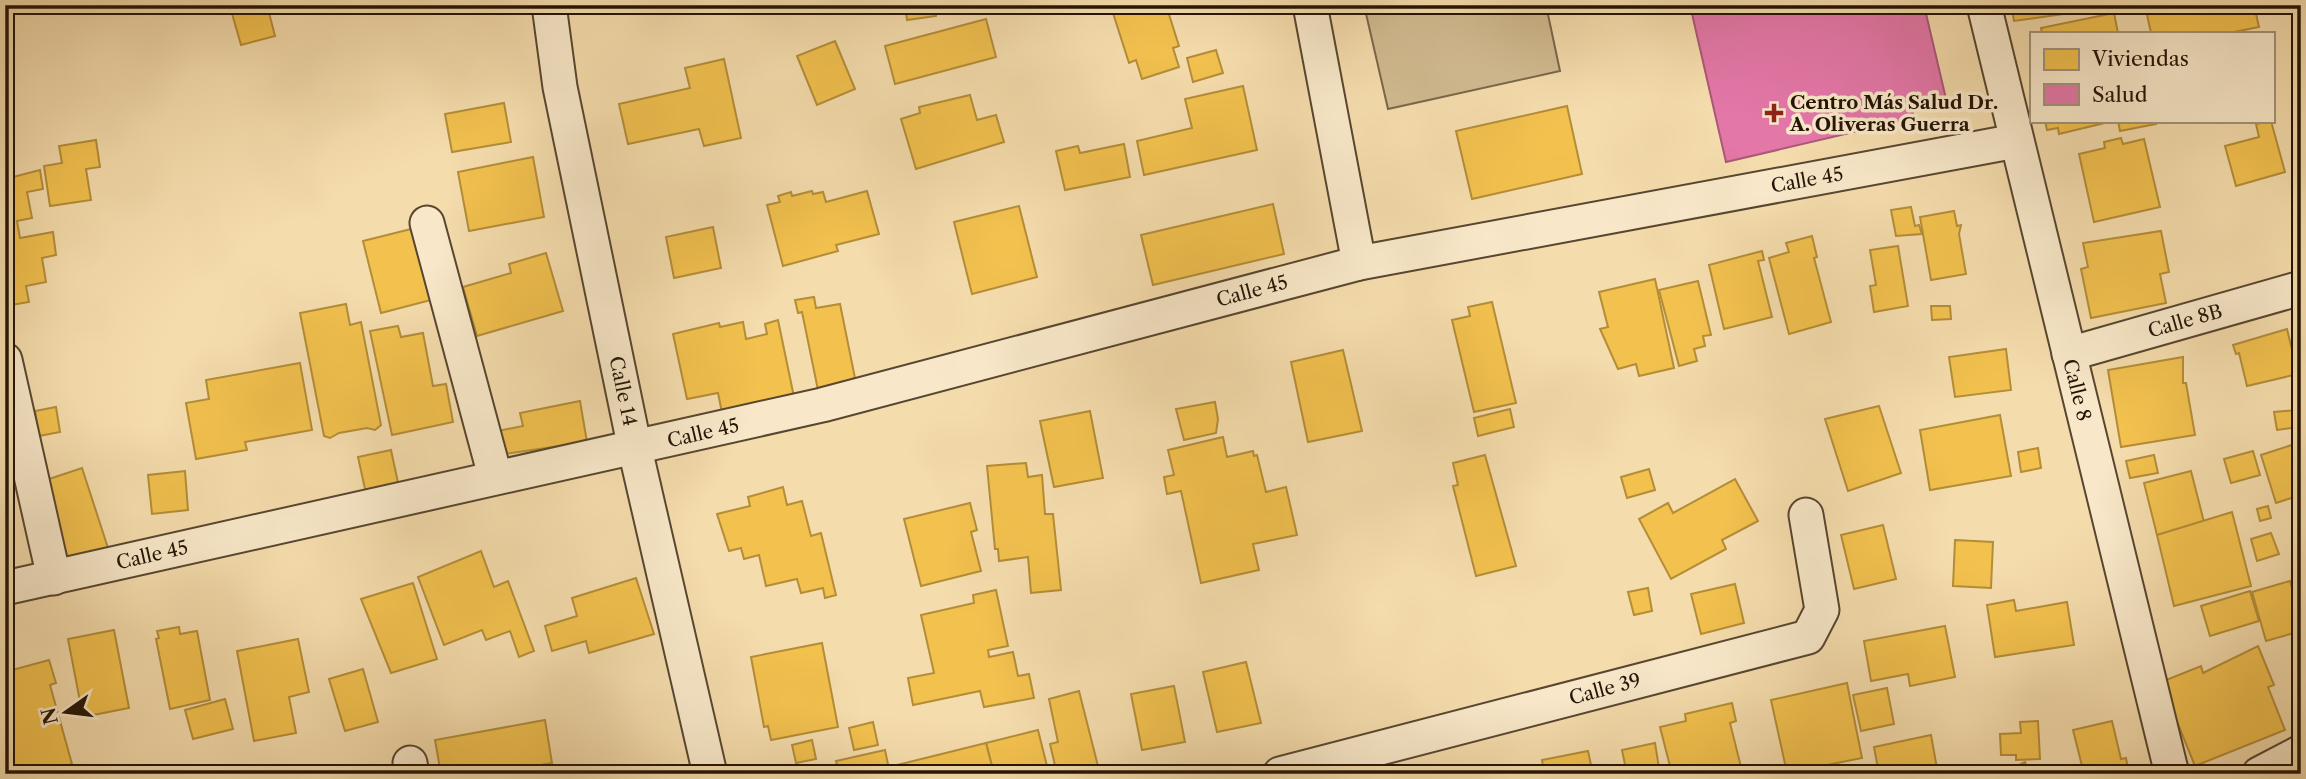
<svg xmlns="http://www.w3.org/2000/svg" width="2306" height="779" font-family="'Libre Caslon Text',serif">
<rect width="100%" height="100%" fill="#f5dcac"/>
<filter id="stains"><feTurbulence type="fractalNoise" baseFrequency=".00286" numOctaves="4"/><feColorMatrix values="0 0 0 0 .2 0 0 0 0 .09 0 0 0 0 .02 0 0 0 .5 -.17"/></filter>
<radialGradient id="worn" r=".72"><stop offset=".6" stop-color="#630" stop-opacity="0"/><stop offset="1" stop-color="#630" stop-opacity=".3"/></radialGradient>
<polygon fill="#d1ba90" stroke="#7a674b" stroke-width="2" points="1364,5 1546,5 1560,71 1388,109"/>
<g fill="#f2c14e" stroke="#b48d38" stroke-width="2">
<polygon points="248,5 267,5 275,36 241,45 231,10"/>
<polygon points="905,5 935,5 936,16 907,20"/>
<polygon points="1118,5 1166,5 1179,46 1173,48 1179,67 1142,79 1136,60 1129,63 1113,13 1120,10"/>
<polygon points="2011,5 2084,5 2085,11 2014,21"/>
<polygon points="2168,5 2254,5 2259,27 2229,33 2151,33 2146,10"/>
<polygon points="2114,13 2118,33 2042,33 2041,28"/>
<polygon points="986,19 996,57 895,84 885,46"/>
<polygon points="835,41 855,89 817,105 797,56"/>
<polygon points="1216,50 1223,73 1193,82 1187,58"/>
<polygon points="724,59 741,138 704,146 699,129 628,144 619,104 690,88 685,68"/>
<polygon points="1243,86 1257,150 1144,175 1137,141 1192,128 1185,99"/>
<polygon points="970,95 977,120 996,115 1004,142 916,169 901,119 920,113 919,107"/>
<polygon points="504,103 511,142 452,152 445,114"/>
<polygon points="1567,106 1582,174 1472,199 1456,131"/>
<polygon points="2045,121 2113,121 2059,134 2058,128 2047,130"/>
<polygon points="2118,121 2155,121 2156,124 2120,131"/>
<polygon points="2271,121 2285,172 2236,186 2225,146 2259,137 2256,124"/>
<polygon points="2121,138 2123,144 2144,139 2160,207 2094,222 2079,154 2105,148 2104,142"/>
<polygon points="96,140 100,167 86,169 91,200 50,206 44,166 62,163 59,146"/>
<polygon points="1124,144 1130,177 1065,190 1056,151 1078,146 1080,153"/>
<polygon points="533,157 544,217 469,231 458,172"/>
<polygon points="40,170 43,189 27,192 32,218 17,221 20,238 53,232 56,255 42,258 46,282 26,286 29,302 5,306 5,179"/>
<polygon points="812,191 813,194 823,192 826,202 867,191 879,234 836,245 838,251 783,266 767,205 780,202 778,196 791,192 792,196"/>
<polygon points="1273,204 1284,254 1153,285 1141,235"/>
<polygon points="1019,206 1037,277 972,294 954,222"/>
<polygon points="1911,207 1915,226 1919,225 1922,234 1896,236 1891,210"/>
<polygon points="1954,211 1957,226 1961,225 1959,234 1966,274 1931,280 1920,217"/>
<polygon points="713,227 721,268 674,278 666,237"/>
<polygon points="411,229 420,263 427,261 431,300 381,313 363,241"/>
<polygon points="2161,231 2169,272 2160,274 2166,303 2091,318 2081,269 2088,267 2083,243"/>
<polygon points="1812,236 1817,257 1814,258 1831,322 1789,334 1769,258 1789,252 1786,243"/>
<polygon points="1898,246 1908,306 1874,312 1870,286 1876,285 1870,250"/>
<polygon points="1762,251 1764,260 1758,261 1772,317 1724,329 1709,265"/>
<polygon points="546,253 563,311 477,336 463,287 511,273 509,264"/>
<polygon points="1655,279 1674,368 1639,376 1636,364 1618,369 1600,329 1608,327 1599,292"/>
<polygon points="1698,281 1711,335 1703,336 1705,346 1694,349 1697,361 1679,366 1659,290"/>
<polygon points="814,297 816,308 840,304 856,383 818,390 802,312 798,313 795,300"/>
<polygon points="1492,302 1516,403 1474,412 1452,320 1470,316 1468,307"/>
<polygon points="346,304 350,325 361,322 381,425 375,430 367,428 339,433 330,438 324,436 300,313"/>
<polygon points="1931,306 1950,306 1951,319 1932,320"/>
<polygon points="778,320 794,397 722,413 718,393 687,399 673,334 719,323 720,327 743,322 746,339 767,334 765,324"/>
<polygon points="398,326 401,337 423,333 433,386 446,384 453,422 392,435 370,331"/>
<polygon points="2287,329 2298,374 2247,386 2239,353 2236,354 2233,345"/>
<polygon points="2006,349 2011,390 1955,397 1949,357"/>
<polygon points="1343,350 1362,431 1308,442 1291,362"/>
<polygon points="2183,357 2183,383 2186,383 2195,435 2121,447 2108,370"/>
<polygon points="300,363 312,430 245,442 247,450 196,459 186,403 209,399 206,380"/>
<polygon points="580,401 587,442 498,455 493,432 523,426 520,413"/>
<polygon points="1215,402 1218,419 1216,433 1184,440 1176,409"/>
<polygon points="1879,406 1901,473 1848,491 1825,419"/>
<polygon points="56,407 60,432 39,436 35,411"/>
<polygon points="1510,409 1514,427 1478,436 1474,418"/>
<polygon points="2297,410 2299,427 2277,430 2274,412"/>
<polygon points="1090,411 1103,478 1054,487 1040,421"/>
<polygon points="2000,415 2011,476 1930,490 1920,430"/>
<polygon points="1223,437 1227,457 1253,451 1254,456 1257,455 1266,492 1286,487 1297,535 1253,544 1259,570 1201,583 1181,491 1167,494 1164,477 1174,475 1168,450"/>
<polygon points="2301,442 2301,495 2276,503 2261,455"/>
<polygon points="2038,448 2041,468 2021,472 2018,452"/>
<polygon points="391,450 400,492 367,498 358,457"/>
<polygon points="2253,451 2260,475 2231,483 2224,459"/>
<polygon points="1485,455 1516,566 1476,576 1453,486 1458,485 1453,463"/>
<polygon points="2154,455 2158,473 2130,478 2126,461"/>
<polygon points="1026,463 1028,477 1042,475 1045,514 1053,514 1061,590 1031,593 1028,557 999,561 998,549 995,549 987,466"/>
<polygon points="82,468 108,548 52,566 43,481"/>
<polygon points="1649,469 1655,490 1627,498 1621,477"/>
<polygon points="185,471 188,510 152,514 148,475"/>
<polygon points="2191,471 2204,522 2157,535 2144,483"/>
<polygon points="1735,479 1758,521 1722,540 1726,549 1671,579 1639,519 1668,503 1673,513"/>
<polygon points="783,487 787,505 802,501 811,536 821,533 836,595 825,598 823,588 801,593 797,579 766,586 759,555 744,559 741,548 729,551 717,514 750,506 748,497"/>
<polygon points="970,503 977,530 971,532 981,571 921,586 904,519"/>
<polygon points="2268,506 2271,518 2260,521 2257,509"/>
<polygon points="2232,512 2251,586 2174,606 2157,535"/>
<polygon points="1883,525 1896,579 1854,589 1841,535"/>
<polygon points="2271,533 2279,554 2257,561 2251,539"/>
<polygon points="1955,540 1993,542 1991,588 1953,586"/>
<polygon points="481,551 494,587 508,581 534,651 519,657 510,631 486,640 482,630 444,645 418,577"/>
<polygon points="636,578 654,634 589,653 586,641 552,651 545,626 577,616 572,598"/>
<polygon points="2290,581 2301,619 2301,631 2266,641 2252,592"/>
<polygon points="413,583 437,659 391,673 361,599"/>
<polygon points="1735,584 1744,623 1701,634 1691,594"/>
<polygon points="1648,588 1652,611 1634,615 1628,592"/>
<polygon points="996,590 1008,646 988,650 989,657 1013,652 1018,676 1029,674 1034,698 984,707 980,691 913,705 908,678 934,673 921,615 974,603 973,595"/>
<polygon points="2250,591 2259,621 2210,636 2201,606"/>
<polygon points="2014,600 2016,611 2067,602 2074,645 1995,657 1987,605"/>
<polygon points="1945,626 1955,677 1910,686 1908,674 1871,681 1864,641"/>
<polygon points="179,627 180,634 197,631 210,700 170,709 156,639 159,638 157,631"/>
<polygon points="114,630 129,708 83,717 68,639"/>
<polygon points="298,639 309,692 289,697 296,733 254,741 237,651"/>
<polygon points="822,643 838,727 771,740 768,726 764,727 751,657"/>
<polygon points="2258,646 2274,685 2268,687 2285,730 2195,766 2161,682 2201,666 2203,673"/>
<polygon points="49,660 56,683 50,685 72,764 35,774 11,774 5,751 5,672"/>
<polygon points="1246,662 1261,723 1217,732 1203,672"/>
<polygon points="363,669 378,722 345,731 329,679"/>
<polygon points="1847,683 1862,758 1787,773 1771,700"/>
<polygon points="1174,686 1185,742 1142,750 1131,694"/>
<polygon points="1887,688 1894,724 1861,731 1853,695"/>
<polygon points="1079,691 1100,774 1057,774 1050,744 1058,742 1049,699"/>
<polygon points="225,699 233,729 193,739 185,710"/>
<polygon points="1732,703 1736,721 1730,723 1742,771 1672,774 1660,727 1686,721 1685,714"/>
<polygon points="545,720 552,763 529,767 530,771 515,774 441,774 435,740"/>
<polygon points="2038,721 2040,759 2016,760 2016,755 2001,755 2000,734 2021,733 2020,722"/>
<polygon points="2112,721 2121,759 2126,758 2129,774 2084,774 2073,730"/>
<polygon points="873,722 878,745 854,750 849,728"/>
<polygon points="1038,730 1049,774 994,774 986,743"/>
<polygon points="1931,735 1938,774 1879,774 1874,747"/>
<polygon points="812,740 816,759 796,763 792,745"/>
<polygon points="986,743 994,774 899,774 897,765"/>
<polygon points="1655,743 1660,774 1627,774 1622,750"/>
<polygon points="885,750 890,774 839,774 836,761"/>
<polygon points="1588,751 1593,774 1544,774 1542,760"/>
<polygon points="2025,762 2027,767 2031,765 2035,774 2011,774 2017,771 2015,767"/>
</g>
<polygon fill="#e377a8" stroke="#aa5977" stroke-width="2" points="1690,5 1924,5 1947,103 1913,111 1914,118 1726,162"/>
<g fill="none" stroke-linecap="round" stroke-linejoin="round">
<defs>
<g id="minor">
<polyline points="549,5 560,87 635,449 710,774"/>
<polyline points="1310,5 1359,263"/>
<polyline points="1984,5 2172,774"/>
<polyline points="427,223 495,476"/>
<polyline points="2069,354 2301,288"/>
<polyline points="5,360 54,578"/>
<polyline points="5,588 822,405 1359,263 2016,141"/>
<polyline points="410,763 412,774"/>
<polyline points="1280,774 1808,637 1822,610 1806,515"/>
<polyline points="2259,774 2301,752"/>
</g>
</defs>
<use href="#minor" stroke="#584630" stroke-width="37"/>
<use href="#minor" stroke="#f8e8c9" stroke-width="33"/>
</g>
<path fill="#8f2418" stroke="#f8e8c9" stroke-width="2.5" d="M1770.5 102.5h7v7h7v7h-7v7h-7v-7h-7v-7h7z"/>
<g text-anchor="middle" dominant-baseline="central" stroke-width="7" stroke-linejoin="round" paint-order="stroke">
<g font-size="19" font-weight="bold" fill="#241406" stroke="#f8e8c9" text-anchor="start">
<text x="1790" y="102">Centro Más Salud Dr.<tspan x="1790" dy="22">A. Oliveras Guerra</tspan></text>
</g>
<g font-size="19" fill="#241406" stroke="#f8e8c9">
<text transform="translate(1807 180) rotate(-10)">Calle 45</text>
<text transform="translate(1252 291) rotate(-15)">Calle 45</text>
<text transform="translate(2185 321) rotate(-16)">Calle 8B</text>
<text transform="translate(2077 390) rotate(76)">Calle 8</text>
<text transform="translate(623 391) rotate(78)">Calle 14</text>
<text transform="translate(703 433) rotate(-13)">Calle 45</text>
<text transform="translate(152 555) rotate(-13)">Calle 45</text>
<text transform="translate(1605 689) rotate(-15)">Calle 39</text>
</g>
</g>
<rect width="2306" height="779" fill="none" stroke="#f5dcac" stroke-width="28"/>
<rect x="7" y="7" width="2292" height="765" fill="none" stroke="#241406" stroke-width="3.5"/>
<rect x="14" y="14" width="2278" height="751" fill="none" stroke="#241406" stroke-width="2"/>
<rect x="2030" y="32" width="245" height="91" fill="#f8e8c9" stroke="#a3937b" stroke-width="2"/>
<rect x="2044" y="49" width="35" height="21" fill="#f2c14e" stroke="#a3937b" stroke-width="2"/>
<text x="2092" y="66" font-size="21" fill="#241406">Viviendas</text>
<rect x="2044" y="84" width="35" height="21" fill="#e377a8" stroke="#a3937b" stroke-width="2"/>
<text x="2092" y="102" font-size="21" fill="#241406">Salud</text>
<g transform="translate(66 712) rotate(256)" stroke="#f8e8c9" stroke-width="5" paint-order="stroke">
<path d="M0-5L12 26L0 18L-12 26Z" fill="#241406"/>
<text y="-10" font-size="19" font-weight="bold" text-anchor="middle" fill="#241406">N</text>
</g>
<rect width="100%" height="100%" filter="url(#stains)"/>
<rect width="100%" height="100%" fill="url(#worn)"/>
</svg>
